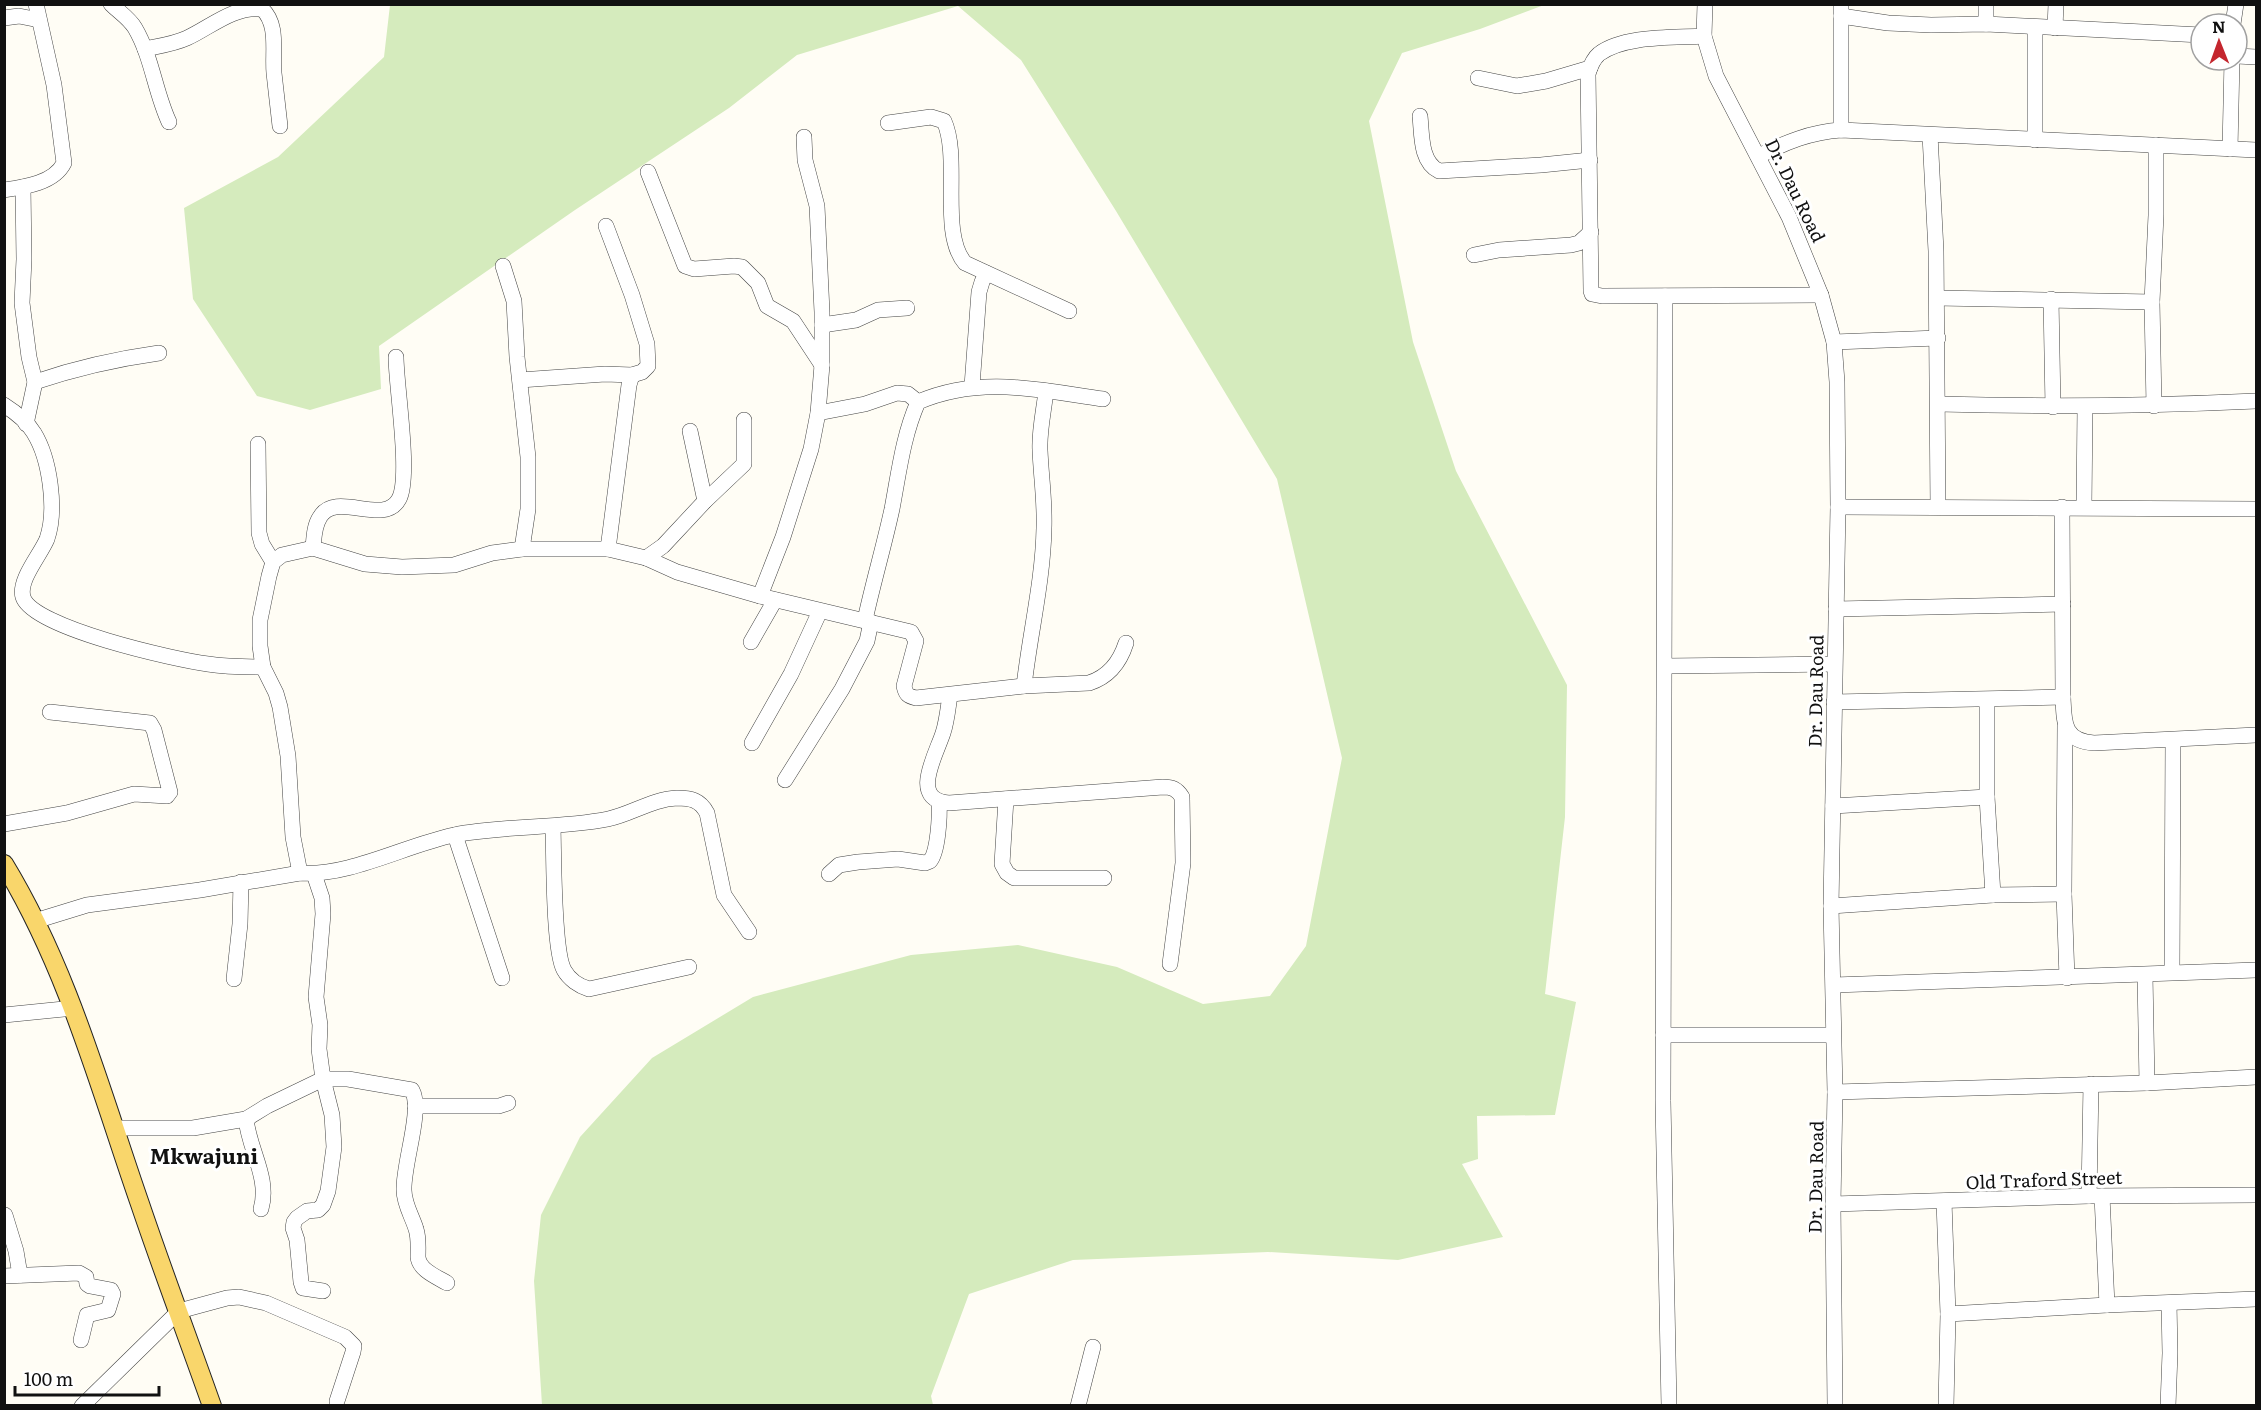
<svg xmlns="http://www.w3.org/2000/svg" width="2261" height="1410" font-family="Literata,serif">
<rect width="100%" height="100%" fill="#fffdf5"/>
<polygon fill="#d5ebbd" points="390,5 1544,5 1480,29 1402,53 1369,121 1413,342 1456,471 1567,685 1565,817 1545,994 1576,1002 1555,1115 1477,1116 1478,1159 1462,1164 1503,1237 1398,1260 1268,1252 1073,1260 969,1294 931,1396 933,1405 542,1405 534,1281 541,1215 580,1137 652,1058 753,997 911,955 1018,945 1117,967 1203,1004 1270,996 1306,946 1342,758 1277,479 1116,211 1021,60 958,6 797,55 729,108 575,210 379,346 381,389 310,410 257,396 193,299 184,208 278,157 384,57"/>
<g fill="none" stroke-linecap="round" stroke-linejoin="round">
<defs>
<g id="minor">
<path d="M111 4C119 12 129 18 135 28 152 57 155 92 169 122"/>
<polyline points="1705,4 1704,36 1716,76 1789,217 1821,295 1834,342 1837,382 1838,507 1831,906 1835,1092 1833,1204 1835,1406"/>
<polyline points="1841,4 1841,130"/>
<polyline points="1841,16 1888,23 1931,25 1986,24 2201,35"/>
<polyline points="4,18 19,16 39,20"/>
<polyline points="1986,24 1986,4"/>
<polyline points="2233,24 2236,4"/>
<polyline points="2055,28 2056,4"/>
<path d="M1704 36C1674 38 1624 35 1599 54 1593 59 1590 67 1588 74L1591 291 1592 294 1602 296 1821 295"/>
<path d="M145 49C159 46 174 44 187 38 211 27 233 6 262 9 279 24 272 53 274 73 276 91 278 108 280 126"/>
<polyline points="2237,56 2256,57"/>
<polyline points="1478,78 1517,86 1546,81 1590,68"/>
<path d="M1420 116C1422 134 1420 162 1439 171L1541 165 1590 160"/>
<path d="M888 123 931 117 944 121C961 158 939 233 965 263L1069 311"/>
<polyline points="1930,135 1936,251 1938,507"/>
<polyline points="2035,140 2035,28"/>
<polyline points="2230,149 2232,60"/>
<path d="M1759 156C1786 142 1811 132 1841 130L2256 150"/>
<polyline points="648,172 685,266 694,269 734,266 742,267 758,283 767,306 793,321 822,365"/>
<polyline points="23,187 24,259 22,303 29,357 35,382 26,424"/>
<path d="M4 190C25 187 54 183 64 163L54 85 36 4"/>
<polyline points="1474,255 1499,250 1571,245 1579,243 1591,232"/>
<polyline points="503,266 514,301 517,357 528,457 528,509 522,549"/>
<polyline points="1665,296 1663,1101 1669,1406"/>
<polyline points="1937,298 2152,302"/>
<polyline points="2051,299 2053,407"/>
<polyline points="822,325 856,320 878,310 907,308"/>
<polyline points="1834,342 1938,338"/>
<polyline points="520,380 605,374 632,375 642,372 648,366 647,344 632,295 606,226"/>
<path d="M35 382C76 368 116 359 159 353"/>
<polyline points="972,386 979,292 982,282 986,273"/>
<path d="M1939 404C2045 407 2150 406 2256 401"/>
<path d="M4 405C15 412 27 421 34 433 50 459 57 510 47 539 41 554 18 580 23 597 32 628 177 660 208 664 227 667 245 667 263 667"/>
<polyline points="2154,406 2152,302 2156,215 2156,145"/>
<polyline points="818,413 865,404 897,393 908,394 918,402"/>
<polyline points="690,431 705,501"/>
<polyline points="258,444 259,533 262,544 273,562"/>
<polyline points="1838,507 2256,509"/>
<path d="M2062 507 2063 697C2064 722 2063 741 2094 743L2256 735"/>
<polyline points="2084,507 2085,407"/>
<path d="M313 548C314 538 314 526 320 517 336 490 384 527 399 499 411 477 396 385 396 357"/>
<polyline points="608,549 629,385 632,375"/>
<polyline points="646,558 663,546 705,501 744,464 744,420"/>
<polyline points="760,596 783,537 811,449 818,413 822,365 822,312 817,206 805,160 804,137"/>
<polyline points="1836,609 2063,604"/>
<path d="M865 620C873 583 884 546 892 509 899 472 903 436 918 402 980 375 1039 390 1103 399"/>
<polyline points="751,642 775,600"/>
<polyline points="1665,666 1834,664"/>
<path d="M1024 686C1030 633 1043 581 1044 528 1045 501 1041 476 1040 450 1039 431 1044 410 1046 391"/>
<path d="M950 695C948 708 947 721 943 733 936 755 909 800 949 803L1163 787C1172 787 1177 789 1182 797L1183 863 1170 964"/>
<polyline points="1987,700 1987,797 1993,895"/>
<polyline points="1834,702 2063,697"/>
<polyline points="2065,725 2064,894 2067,978"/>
<polyline points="752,743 791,674 820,611"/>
<polyline points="785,780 842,689 867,641 871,622"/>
<polyline points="1006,799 1002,864 1007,873 1014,878 1104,878"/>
<polyline points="1833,806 1987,797"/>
<polyline points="4,824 67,813 134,794 167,796 170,792 154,730 150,723 50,712"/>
<path d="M553 827C554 855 553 950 564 970 569 979 579 986 589 989L689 967"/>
<polyline points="455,835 502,978"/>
<path d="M300 873 293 837 288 756 280 707 276 693 263 667 260 646V620L269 576 273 562 282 555 313 548 365 564 402 567 454 565 492 553 522 549H608L646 558 677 572 760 596 911 632 916 641 904 686C906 695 908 696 916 698L1024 686 1089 683C1108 677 1120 662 1126 643"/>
<polyline points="314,874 322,898 323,914 316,997 320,1025 319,1049 323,1079 332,1115 334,1147 328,1191 323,1205 318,1210 307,1211 297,1218 294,1222 293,1228 297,1240 301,1282 303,1288 323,1291"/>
<path d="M829 874 839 865 858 862 898 859 925 863 930 861C938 852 940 816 939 802"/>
<polyline points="1831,906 1993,895 2064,894"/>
<path d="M35 921 87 905 200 890 300 873C348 877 406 845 454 835 505 825 557 829 608 819 632 814 652 799 677 798 691 798 700 800 707 813L724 895 749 932"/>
<polyline points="2172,972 2173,740"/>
<polyline points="2145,975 2147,1083"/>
<polyline points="234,979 240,924 241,882"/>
<polyline points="1834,985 2256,970"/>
<polyline points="4,1015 74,1008"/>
<polyline points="1663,1035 1833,1035"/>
<polyline points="1835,1092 2147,1083 2256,1077"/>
<polyline points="415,1106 499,1106 508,1103"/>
<path d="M246 1119C249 1150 270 1178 261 1209"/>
<path d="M116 1128H193L246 1119 267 1106 323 1079H348L412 1090C423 1110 403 1164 404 1190 404 1204 412 1216 416 1229 419 1238 418 1247 418 1257 419 1270 437 1277 447 1283"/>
<polyline points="2089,1196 2091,1084"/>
<polyline points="2102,1196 2107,1305"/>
<polyline points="1944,1201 1948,1314 1946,1406"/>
<polyline points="1833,1204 2089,1196 2256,1195"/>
<polyline points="5,1215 16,1251 20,1275"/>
<polyline points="4,1276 79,1273 86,1277 87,1284 90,1286 111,1290 113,1294 108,1310 87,1315 81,1340"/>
<polyline points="1948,1314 2107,1305 2256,1299"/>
<polyline points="82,1406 179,1311 227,1298 239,1297 266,1303 345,1337 354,1346 353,1352 337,1401"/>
<polyline points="1078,1406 1093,1347"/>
<polyline points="2168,1406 2170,1353 2169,1303"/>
</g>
<path id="major" d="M4 864C68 969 100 1089 140 1204 163 1272 188 1338 212 1406"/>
</defs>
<use href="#minor" stroke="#444" stroke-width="16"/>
<use href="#major" stroke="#222" stroke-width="20"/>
<use href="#minor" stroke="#fff" stroke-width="15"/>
<use href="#major" stroke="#f9d66b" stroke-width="18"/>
</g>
<g text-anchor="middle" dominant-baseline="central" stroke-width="6" stroke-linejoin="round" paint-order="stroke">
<g font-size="18" fill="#111" stroke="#fff">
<text transform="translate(1796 190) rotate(64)">Dr. Dau Road</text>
<text transform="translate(1815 691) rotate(-89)">Dr. Dau Road</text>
<text transform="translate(1815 1177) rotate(-89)">Dr. Dau Road</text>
<text transform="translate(2044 1179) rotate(-2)">Old Traford Street</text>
</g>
<g font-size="21" font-weight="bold" fill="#111" stroke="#fff">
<text x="204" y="1154">Mkwajuni</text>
</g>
</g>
<rect width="2261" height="1410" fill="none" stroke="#111111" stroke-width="12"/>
<g transform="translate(2219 42) rotate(359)"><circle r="28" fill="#ffffff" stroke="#a0a0a0" stroke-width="1.5"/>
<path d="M0-4.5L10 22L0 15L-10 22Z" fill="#c4262e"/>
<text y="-9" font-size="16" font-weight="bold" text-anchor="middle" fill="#111111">N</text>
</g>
<path d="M15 1386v9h144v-9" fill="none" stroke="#111111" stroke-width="3"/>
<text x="24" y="1386" font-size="18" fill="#111111" stroke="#ffffff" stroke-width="4.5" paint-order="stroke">100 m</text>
</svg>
